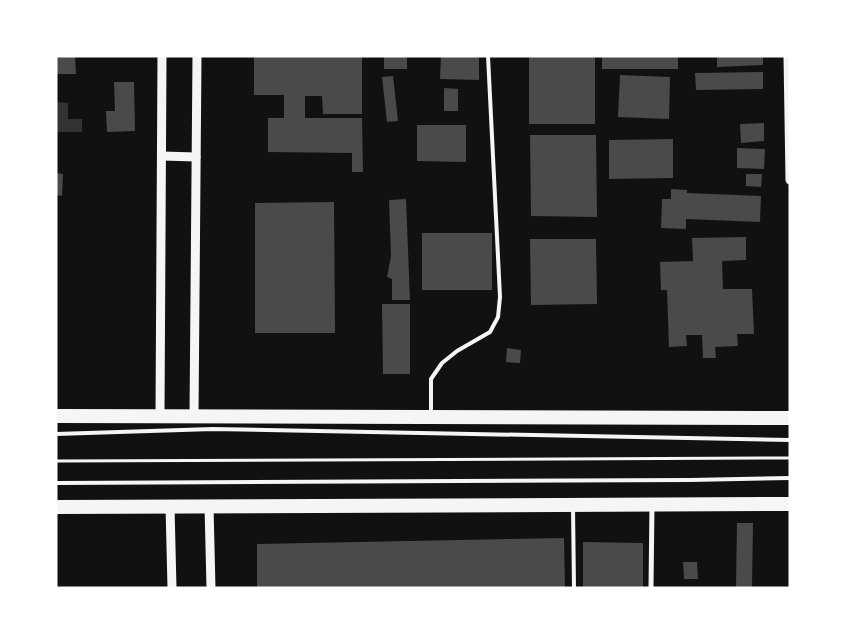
<svg xmlns="http://www.w3.org/2000/svg" width="846" height="644" font-family="'IBM Plex Serif',serif">
<rect width="100%" height="100%" fill="#111"/>
<polygon fill="#333" points="56,102 68,103 68,119 82,119 82,132 56,132"/>
<g fill="#4a4a4a">
<polygon points="56,56 75,56 76,74 56,74"/>
<polygon points="254,56 362,56 362,114 323,114 322,96 305,96 305,118 362,118 363,172 352,172 352,153 268,152 268,118 284,118 284,95 254,95"/>
<rect x="384" y="56" width="23" height="13"/>
<polygon points="441,56 479,56 479,80 440,79"/>
<rect x="529" y="56" width="66" height="68"/>
<rect x="602" y="56" width="76" height="13"/>
<polygon points="717,56 763,56 763,65 717,67"/>
<polygon points="763,72 763,89 696,90 695,73"/>
<polygon points="620,75 670,77 669,119 618,117"/>
<polygon points="393,76 398,121 387,122 382,77"/>
<polygon points="114,82 134,82 135,131 107,132 106,111 115,111"/>
<polygon points="444,88 458,89 458,111 444,111"/>
<polygon points="764,123 764,141 741,143 740,124"/>
<polygon points="417,125 466,125 466,162 417,161"/>
<polygon points="530,135 596,135 597,217 531,216"/>
<polygon points="673,139 673,178 609,179 609,140"/>
<polygon points="737,148 765,149 764,169 737,168"/>
<polygon points="56,173 63,174 62,196 56,195"/>
<polygon points="746,174 762,174 761,187 746,186"/>
<polygon points="671,189 687,190 687,193 761,196 760,222 686,219 686,229 661,228 662,199 671,199"/>
<polygon points="406,199 410,300 392,300 392,279 387,277 391,256 389,200"/>
<polygon points="334,202 335,333 255,333 255,203"/>
<rect x="422" y="233" width="70" height="57"/>
<polygon points="746,237 746,260 722,261 723,289 752,289 754,334 737,334 738,346 715,347 716,358 703,358 702,335 686,335 687,346 669,347 667,290 661,290 660,262 693,261 692,238"/>
<polygon points="530,239 596,239 597,304 531,305"/>
<polygon points="382,304 410,304 410,374 383,374"/>
<polygon points="507,348 521,350 520,363 506,362"/>
<polygon points="737,523 753,523 752,588 736,588"/>
<polygon points="564,538 565,588 257,588 257,544"/>
<polygon points="583,542 643,543 643,588 583,588"/>
<polygon points="683,562 697,562 698,579 684,579"/>
</g>
<g fill="none" stroke-linecap="round" stroke-linejoin="round">
<polyline stroke="#f5f5f5" stroke-width="3" points="56,461 790,458"/>
<g stroke="#f5f5f5" stroke-width="4">
<polyline points="431,414 431,379 442,363 457,351 490,332 498,317 500,297 488,56"/>
<polyline points="56,434 213,429 790,440"/>
<polyline points="56,483 690,480 790,478"/>
<polyline points="573,507 574,588"/>
</g>
<polyline stroke="#f5f5f5" stroke-width="5" points="651,588 652,505"/>
<g stroke="#f5f5f5" stroke-width="9">
<polyline points="788,56 790,180"/>
<polyline points="162,156 196,157"/>
<polyline points="160,416 162,56"/>
<polyline points="194,416 197,56"/>
<polyline points="170,506 172,588"/>
<polyline points="209,506 211,588"/>
</g>
<g stroke="#f5f5f5" stroke-width="14">
<polyline points="56,416 790,418"/>
<polyline points="56,507 790,504"/>
</g>
</g>
<rect width="846" height="644" fill="none" stroke="#ffffff" stroke-width="115"/>
</svg>
